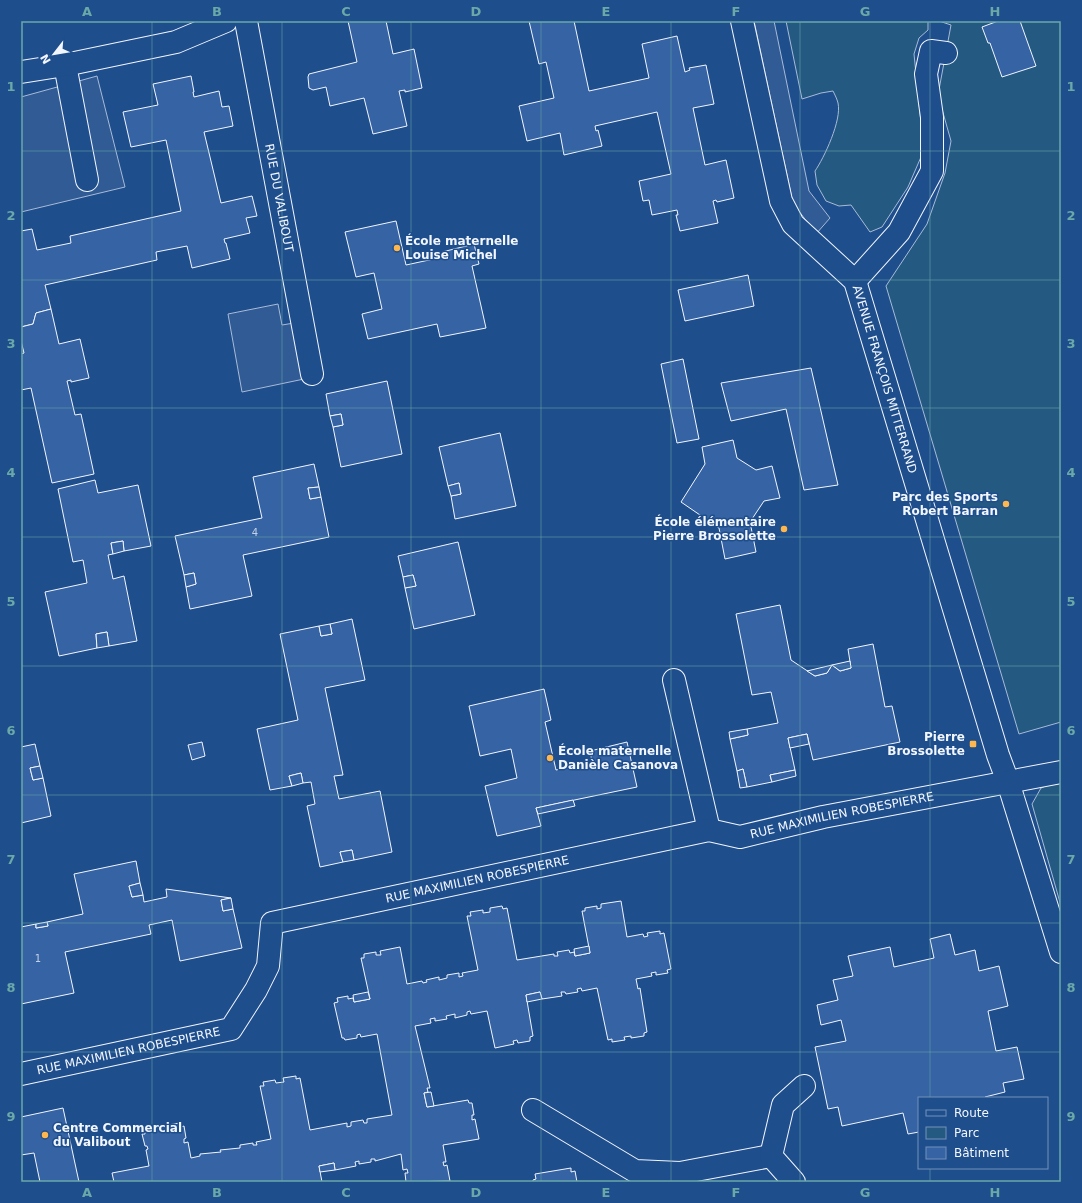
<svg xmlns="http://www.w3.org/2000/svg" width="1082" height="1203" font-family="'DejaVu Sans',sans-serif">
<rect width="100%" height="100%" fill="#1f4e8c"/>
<g fill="#245a82" stroke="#a8bbd7">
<path d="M786 21H928V30L919 38 914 54 921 123V157L908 187 882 227 870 232 851 205 839 206 826 201 817 185 815 171C824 158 842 120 838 103 837 99 835 95 833 91L821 93 802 99Z"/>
<polygon points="939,21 1061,21 1061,722 1019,734 886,286 927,224 945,173 951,141 938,95 951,25"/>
<polygon points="1057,781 1061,781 1061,906 1032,804 1041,788"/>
</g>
<g fill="#305b95" stroke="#a8bbd7">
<polygon points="754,21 774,21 809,191 830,218 816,234 793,203"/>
<polygon points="97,76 125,187 21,212 21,97"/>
<polygon points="278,304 282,325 294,323 304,379 242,392 228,314"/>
</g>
<g fill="#3563a3" stroke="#f2f6ff">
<polygon points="348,21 386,21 393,54 414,49 422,88 405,92 405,90 399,91 407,126 373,134 364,98 330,106 326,87 313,90 309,88 308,77 309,74 357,62"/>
<polygon points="529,21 574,21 589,91 649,78 642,44 677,36 685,72 690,70 689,68 706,65 714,104 693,108 705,165 726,160 734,198 717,202 716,200 713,201 718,223 680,231 676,215 678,215 677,210 652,215 649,200 643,201 639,181 671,174 657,112 595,126 596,131 598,130 602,146 564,155 560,133 527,141 519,106 554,98 546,62 539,64"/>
<polygon points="998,21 1020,21 1036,66 1002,77 990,43 988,43 982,27"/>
<polygon points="191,76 194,92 193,92 194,97 219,91 222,107 229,106 233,126 204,132 221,203 252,196 257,216 246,218 250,233 224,239 225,243 226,243 230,259 192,268 187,246 156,252 157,260 45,285 51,309 36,313 33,324 21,327 21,231 32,229 37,250 71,243 70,236 181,211 166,140 131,147 123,112 158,105 153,84"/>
<polygon points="396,221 406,265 443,257 442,252 474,244 479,264 472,266 486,328 440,337 437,324 368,339 362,314 382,309 374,273 356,277 345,232"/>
<polygon points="748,275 754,306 685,321 678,290"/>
<polygon points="51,309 59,344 80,339 89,378 71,382 71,380 67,381 75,415 81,414 94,474 52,483 31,388 21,390 21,354 24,353 21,341 21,327 33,324 36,313"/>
<polygon points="683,359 699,439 677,443 661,364"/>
<polygon points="811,368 838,485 804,490 786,409 731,421 721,383"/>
<polygon points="387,381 402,454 341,467 333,427 343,425 341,414 330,416 326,394"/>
<polygon points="341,414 343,425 333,427 330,416"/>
<polygon points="500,433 516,506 455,519 451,496 461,494 459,483 448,486 439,447"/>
<polygon points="733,440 737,458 756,470 772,466 780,498 764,501 750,522 756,552 725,559 719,528 681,502 705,464 702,447"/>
<polygon points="314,464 319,487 308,488 310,499 321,497 329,537 243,555 252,596 190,609 186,587 196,584 194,573 184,575 175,536 262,518 253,477"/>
<polygon points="95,480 98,493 138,485 151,546 124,551 123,541 111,543 113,554 108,555 113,579 124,576 137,641 109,646 107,632 96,634 97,648 59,656 45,592 87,583 83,560 73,562 58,489"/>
<polygon points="459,483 461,494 451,496 448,486"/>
<polygon points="319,487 321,497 310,499 308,488"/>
<polygon points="123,541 124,551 113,554 111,543"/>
<polygon points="458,542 475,615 414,629 405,588 416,586 413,575 403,577 398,556"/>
<polygon points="194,573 196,584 186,587 184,575"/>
<polygon points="413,575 416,586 405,588 403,577"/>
<polygon points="780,605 791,660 815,676 827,673 832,665 840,671 851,668 848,649 873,644 885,707 892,706 900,742 813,760 807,734 788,738 795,770 770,775 772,782 747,787 743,769 737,771 730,739 748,735 747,729 778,723 771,692 752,695 736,614"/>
<polygon points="352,619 365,680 325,688 343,775 334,776 339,799 380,791 392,852 354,860 352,850 340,852 343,862 320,867 307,806 315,804 311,782 303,783 301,773 289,776 292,786 270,790 257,729 298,720 280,634 319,626 321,636 332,634 330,624"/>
<polygon points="330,624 332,634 321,636 319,626"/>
<polygon points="107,632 109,646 97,648 96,634"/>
<polygon points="850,661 851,668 840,671 832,665"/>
<polygon points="832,665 827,673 815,676 807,671"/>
<polygon points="544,689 551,720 545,722 556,770 592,762 590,751 627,742 637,787 536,808 541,826 497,836 485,786 517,778 511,749 480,756 469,706"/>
<polygon points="747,729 748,735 730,739 729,732"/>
<polygon points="807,734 809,744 790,748 788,738"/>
<polygon points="202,742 205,756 192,760 188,745"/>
<polygon points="35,744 40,766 30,768 33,780 43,778 51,816 21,823 21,747"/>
<polygon points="40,766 43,778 33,780 30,768"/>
<polygon points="743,769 747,787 740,788 737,771"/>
<polygon points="795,770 796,776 772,782 770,775"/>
<polygon points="301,773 303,783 292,786 289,776"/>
<polygon points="573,800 575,806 538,814 536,808"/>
<polygon points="352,850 354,860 343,862 340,852"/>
<polygon points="136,861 140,883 129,886 132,897 143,895 144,902 167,897 166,889 231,898 221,900 223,911 233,909 242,948 180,961 172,920 149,925 151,934 65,952 74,993 21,1004 21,927 36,924 36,928 48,926 47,922 83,914 74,874"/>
<polygon points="140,883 143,895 132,897 129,886"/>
<polygon points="231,898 233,909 223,911 221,900"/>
<polygon points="621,901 627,937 643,934 644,937 648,936 647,933 660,931 660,934 664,933 671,969 667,970 668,973 656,975 656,972 651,973 652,976 636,979 638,989 640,988 647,1032 644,1033 644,1036 631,1038 631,1036 624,1037 625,1040 612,1042 612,1039 608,1040 597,988 582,991 581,988 577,989 578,992 566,994 565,992 561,992 562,996 542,999 540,992 526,995 533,1036 530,1037 530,1041 518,1043 517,1040 513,1041 514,1044 495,1048 487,1011 471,1014 470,1011 467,1012 467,1015 455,1018 455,1014 446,1016 447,1019 435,1021 435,1018 430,1019 431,1023 415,1026 430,1088 427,1088 428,1092 424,1093 427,1107 468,1100 469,1103 472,1103 474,1115 472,1115 472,1120 475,1119 479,1139 443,1145 446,1162 443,1162 444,1166 447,1165 450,1181 406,1182 405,1173 408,1173 407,1169 403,1170 401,1154 375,1161 375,1159 371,1159 371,1162 359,1164 359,1161 355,1162 356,1166 335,1170 334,1163 319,1166 322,1182 114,1182 112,1173 149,1166 146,1150 148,1149 147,1146 145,1146 142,1134 145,1134 144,1129 180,1123 181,1127 184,1126 186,1138 184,1139 184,1143 188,1142 191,1158 200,1156 200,1154 221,1152 220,1150 240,1148 240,1145 253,1143 253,1145 257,1145 256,1142 271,1139 260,1086 264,1086 263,1082 275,1080 276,1083 284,1082 283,1078 296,1076 296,1079 300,1078 310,1130 347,1123 347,1127 351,1126 351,1122 363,1120 364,1123 367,1123 367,1119 392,1115 377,1034 361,1037 360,1034 357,1035 357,1038 345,1040 344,1038 342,1038 334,1003 338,1002 337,998 348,996 348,999 353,998 354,1002 370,999 361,958 364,958 364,954 376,952 376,955 381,955 380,951 400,947 407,984 422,981 423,983 427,982 426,980 439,977 439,980 447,978 447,975 459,973 459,977 463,976 462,973 478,970 467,916 471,916 470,912 483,910 483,913 490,912 490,908 502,906 503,909 507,908 517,960 554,954 554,956 558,956 557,952 569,950 570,953 574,952 575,956 590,953 582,911 585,911 585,908 597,906 597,909 601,908 601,904"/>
<polygon points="47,922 48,926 36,928 36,924"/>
<polygon points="950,934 955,955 975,950 979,971 999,966 1008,1006 988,1011 996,1051 1017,1047 1024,1079 1003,1083 1005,1092 985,1097 985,1098 919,1098 919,1132 908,1134 903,1113 842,1126 838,1107 828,1109 815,1047 846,1041 841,1020 821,1025 817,1005 838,1000 833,980 853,976 848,956 890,947 894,967 934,958 930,939"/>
<polygon points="589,946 590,953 575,956 574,949"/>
<polygon points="368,992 370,999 354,1002 353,995"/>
<polygon points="540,992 542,999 527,1002 526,995"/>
<polygon points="431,1092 434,1106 427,1107 424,1093"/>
<polygon points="63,1108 79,1182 40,1182 34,1153 21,1155 21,1117"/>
<polygon points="334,1163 335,1170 320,1172 319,1166"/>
<polygon points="571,1168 571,1172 575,1171 577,1182 533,1182 533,1180 536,1179 535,1174"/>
</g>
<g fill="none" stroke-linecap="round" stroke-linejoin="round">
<defs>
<g id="minor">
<path id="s1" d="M246 21 312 374"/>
<path id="s2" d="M742 21 781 201 793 224 855 281 998 755 1008 782 1061 952"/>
<polyline points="65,65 87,180"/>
<polyline points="21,72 65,65 176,42 226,21"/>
<polyline points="855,281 899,232 932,171 932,117 926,74 931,51 946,53"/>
<polyline points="674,680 709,830"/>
<path id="s3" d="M21 1074 231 1029 256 990 268 966 272 923 709 830 740 837 823 817 1061 772"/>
<polyline points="533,1110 635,1171 680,1173 771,1156"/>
<polyline points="794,1182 771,1156 783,1105 804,1086"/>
</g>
</defs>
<use href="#minor" stroke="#f2f6ff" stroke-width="24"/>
<use href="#minor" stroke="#1f4e8c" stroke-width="22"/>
</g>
<path fill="none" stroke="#6aa9a8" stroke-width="1" stroke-opacity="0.55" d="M152 21V1182M282 21V1182M411 21V1182M541 21V1182M671 21V1182M800 21V1182M930 21V1098M21 151H1061M21 280H1061M21 408H1061M21 537H1061M21 666H1061M21 795H1061M21 923H1061M21 1052H1061M930 1168V1182"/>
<g fill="#ffb74d" stroke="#1f4e8c" stroke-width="1.5">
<circle cx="397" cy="248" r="4"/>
<circle cx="1006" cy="504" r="4"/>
<circle cx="784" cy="529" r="4"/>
<rect x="969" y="740" width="8" height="8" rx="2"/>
<circle cx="550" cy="758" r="4"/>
<circle cx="45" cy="1135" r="4"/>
</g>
<g text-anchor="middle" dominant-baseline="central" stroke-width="3" stroke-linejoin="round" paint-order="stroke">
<g font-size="10" fill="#c3d1e8">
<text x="255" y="532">4</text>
<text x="38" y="958">1</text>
</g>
<g font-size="12" fill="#f2f6ff" stroke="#1f4e8c">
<text stroke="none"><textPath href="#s1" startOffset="180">RUE DU VALIBOUT</textPath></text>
<text stroke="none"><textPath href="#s2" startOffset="397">AVENUE FRANÇOIS MITTERRAND</textPath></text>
<text stroke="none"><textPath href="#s3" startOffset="914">RUE MAXIMILIEN ROBESPIERRE</textPath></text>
<text stroke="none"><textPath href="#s3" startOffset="541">RUE MAXIMILIEN ROBESPIERRE</textPath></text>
<text stroke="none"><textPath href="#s3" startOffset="110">RUE MAXIMILIEN ROBESPIERRE</textPath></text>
</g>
<g font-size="12" font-weight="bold" fill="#f2f6ff" stroke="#1f4e8c" text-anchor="start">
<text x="405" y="241">École maternelle<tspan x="405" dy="14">Louise Michel</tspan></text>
<text x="998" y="497" text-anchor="end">Parc des Sports<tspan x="998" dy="14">Robert Barran</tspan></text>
<text x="776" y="522" text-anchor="end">École élémentaire<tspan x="776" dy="14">Pierre Brossolette</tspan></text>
<text x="965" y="737" text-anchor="end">Pierre<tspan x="965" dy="14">Brossolette</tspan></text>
<text x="558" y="751">École maternelle<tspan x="558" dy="14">Danièle Casanova</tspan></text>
<text x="53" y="1128">Centre Commercial<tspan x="53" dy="14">du Valibout</tspan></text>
</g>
</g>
<rect width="1082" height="1203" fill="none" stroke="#1f4e8c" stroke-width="44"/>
<rect x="918" y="1097" width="130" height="72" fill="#1f4e8c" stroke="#7391ba"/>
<rect x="926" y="1110" width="20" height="6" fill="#1f4e8c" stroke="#7391ba"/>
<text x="954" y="1117" font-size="12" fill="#f2f6ff">Route</text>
<rect x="926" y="1127" width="20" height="12" fill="#245a82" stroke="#7391ba"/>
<text x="954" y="1137" font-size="12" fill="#f2f6ff">Parc</text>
<rect x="926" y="1147" width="20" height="12" fill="#3563a3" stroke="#7391ba"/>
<text x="954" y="1157" font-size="12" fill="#f2f6ff">Bâtiment</text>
<g transform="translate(54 54) rotate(239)" stroke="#1f4e8c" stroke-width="3" paint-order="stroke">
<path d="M0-3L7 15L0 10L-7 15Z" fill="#f2f6ff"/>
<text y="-6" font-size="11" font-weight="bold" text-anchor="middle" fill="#f2f6ff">N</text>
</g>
<rect x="22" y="22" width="1038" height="1159" fill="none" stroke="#6aa9a8" stroke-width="1.5"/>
<g font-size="13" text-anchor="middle" font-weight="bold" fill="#6aa9a8">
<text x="87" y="16">A</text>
<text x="217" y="16">B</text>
<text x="346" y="16">C</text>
<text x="476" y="16">D</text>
<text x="606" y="16">E</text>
<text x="736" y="16">F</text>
<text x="865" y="16">G</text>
<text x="995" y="16">H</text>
<text x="11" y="91">1</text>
<text x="1071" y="91">1</text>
<text x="11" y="220">2</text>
<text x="1071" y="220">2</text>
<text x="11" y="348">3</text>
<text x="1071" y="348">3</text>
<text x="11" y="477">4</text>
<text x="1071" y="477">4</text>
<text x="11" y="606">5</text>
<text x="1071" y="606">5</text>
<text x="11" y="735">6</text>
<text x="1071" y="735">6</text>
<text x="11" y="864">7</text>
<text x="1071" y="864">7</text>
<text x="11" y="992">8</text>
<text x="1071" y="992">8</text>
<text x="11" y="1121">9</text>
<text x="1071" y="1121">9</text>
<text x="87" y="1197">A</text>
<text x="217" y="1197">B</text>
<text x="346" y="1197">C</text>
<text x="476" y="1197">D</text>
<text x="606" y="1197">E</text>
<text x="736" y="1197">F</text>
<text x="865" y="1197">G</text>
<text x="995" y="1197">H</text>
</g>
</svg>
